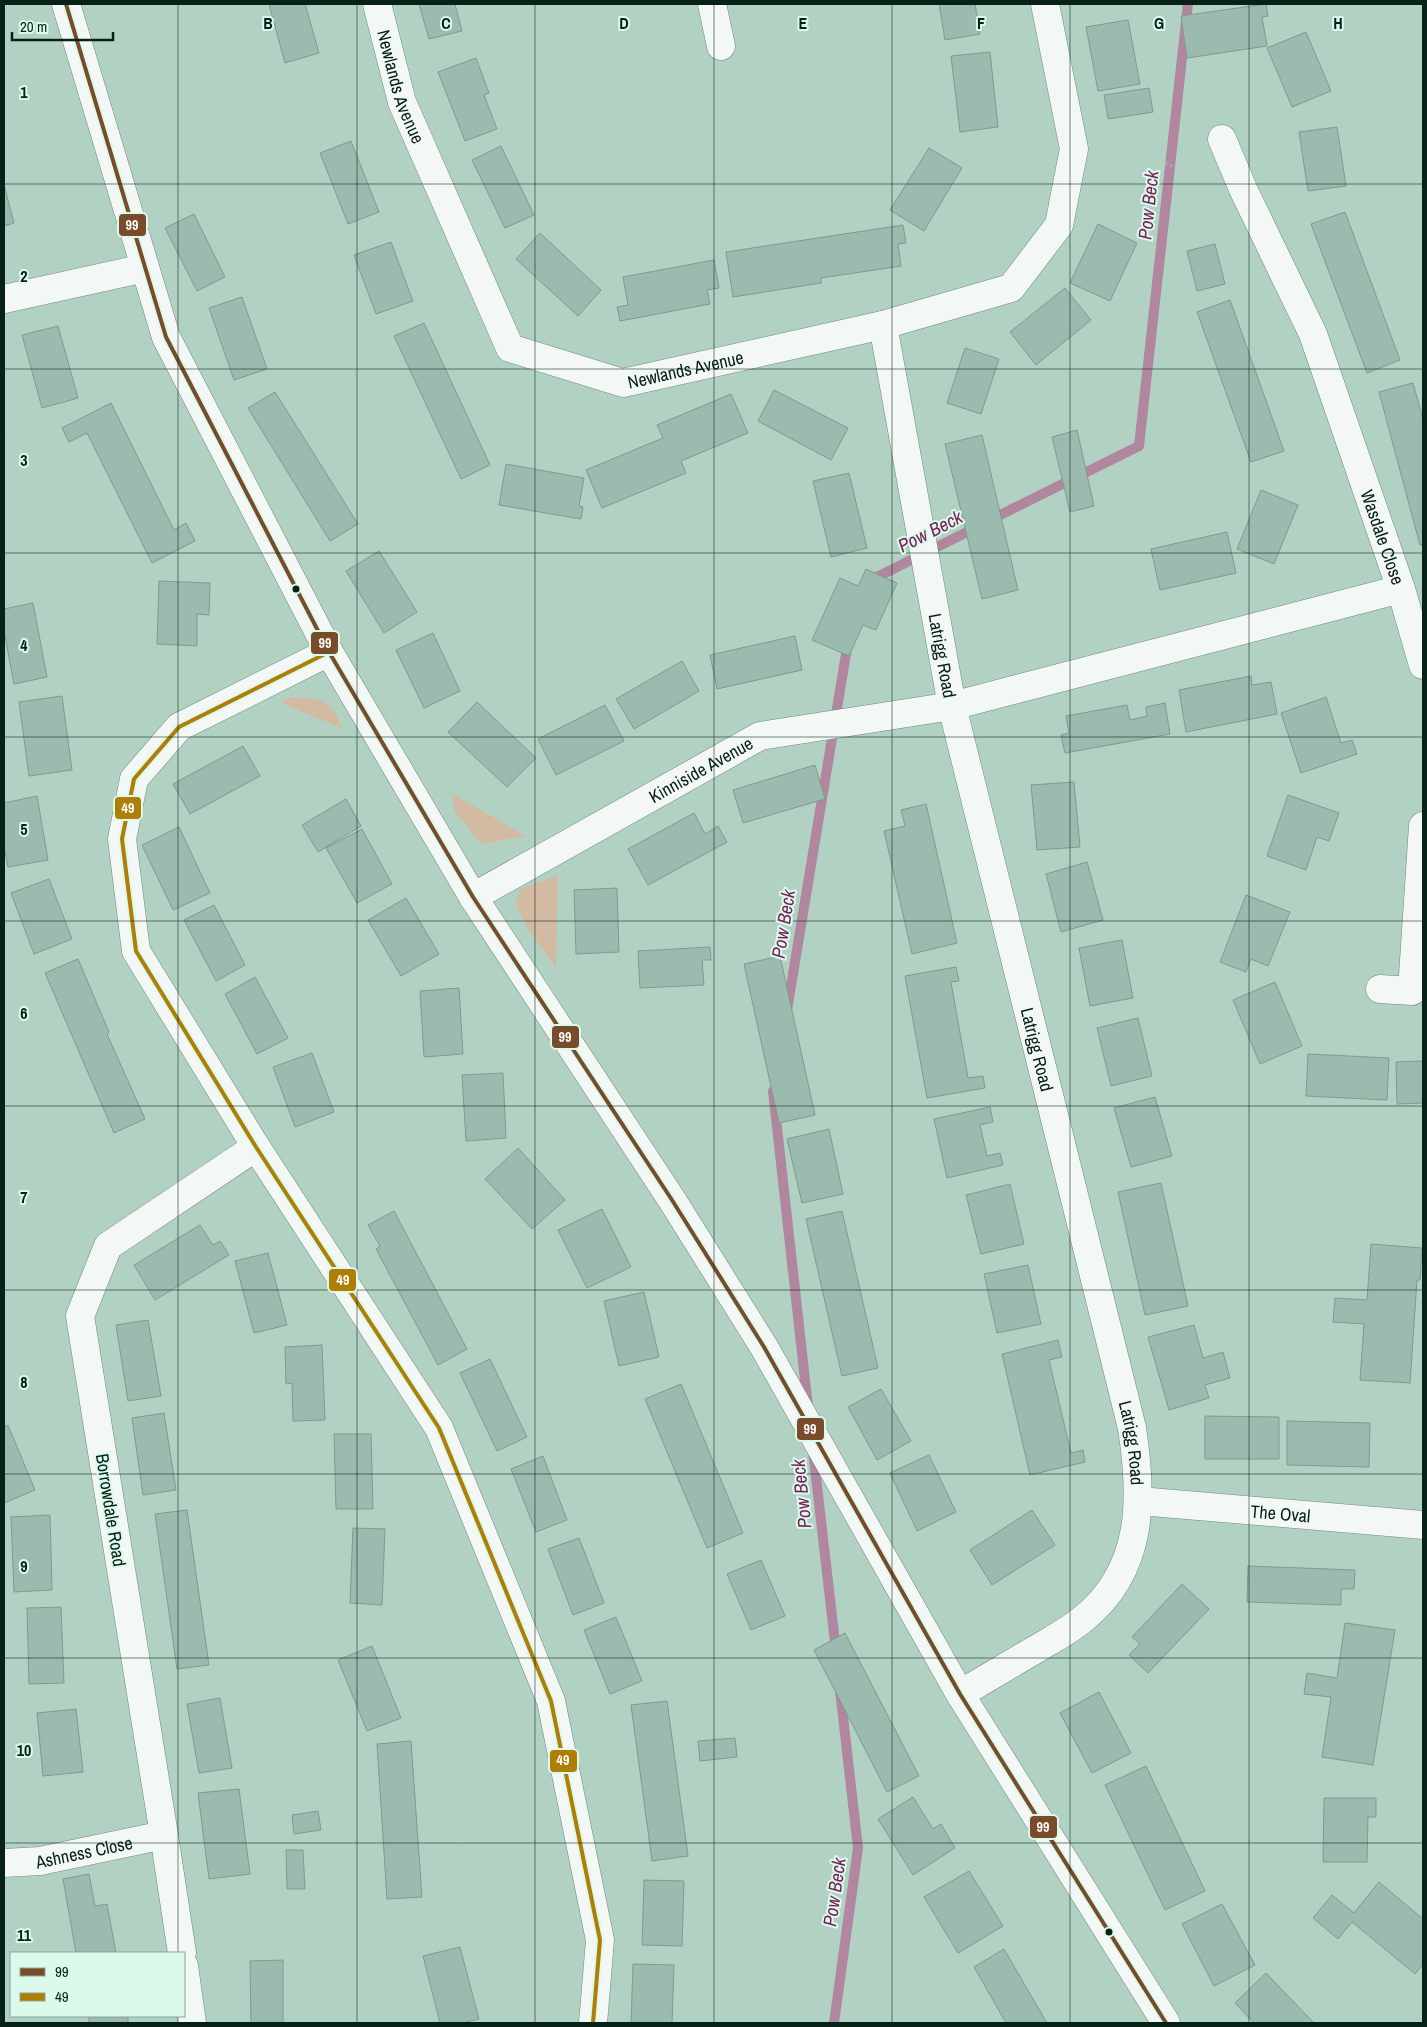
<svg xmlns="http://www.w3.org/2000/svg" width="1427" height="2027" font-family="'Archivo Narrow',sans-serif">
<rect width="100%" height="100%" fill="#b1d2c3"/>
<g fill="#d3bba3">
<path d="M290 697C322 698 330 698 343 729L281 703Z"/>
<polygon points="453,794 526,836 481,844 454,811"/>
<polygon points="558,875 556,968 526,926 515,902 522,888"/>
</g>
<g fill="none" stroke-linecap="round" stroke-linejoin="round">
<g stroke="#b086a0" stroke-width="10">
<polyline points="990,520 1139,446 1188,4"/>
<polyline points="869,581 977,527"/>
<polyline points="787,1010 848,642"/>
<polyline points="773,1091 808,1407"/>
<polyline points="813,1451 836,1651"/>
<polyline points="834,2023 858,1848 840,1690"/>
</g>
</g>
<g fill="#9abbad" stroke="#809a8f">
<polygon points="269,4 305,4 319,53 285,63"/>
<polygon points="419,4 455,4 462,31 429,39"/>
<polygon points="939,4 975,4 980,34 945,40"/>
<polygon points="1266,4 1268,16 1262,17 1267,46 1187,58 1181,16"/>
<polygon points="1128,20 1140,84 1098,91 1086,27"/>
<polygon points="1306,32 1331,91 1292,107 1267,48"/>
<polygon points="990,52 998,127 960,132 951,56"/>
<polygon points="476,58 489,93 484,95 497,129 465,141 438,72"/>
<polygon points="1149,88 1153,112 1108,119 1104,95"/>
<polygon points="1337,127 1346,186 1308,191 1299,132"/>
<polygon points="351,141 379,212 348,224 320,153"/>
<polygon points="501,146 534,215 505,228 472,160"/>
<polygon points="929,148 962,168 924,231 890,210"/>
<polygon points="4,185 14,223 4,226"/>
<polygon points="1345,212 1400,360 1367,373 1311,224"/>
<polygon points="194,214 225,277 197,291 165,228"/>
<polygon points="1098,224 1137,243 1110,301 1070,283"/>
<polygon points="903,225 906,243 898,244 901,266 821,278 821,283 733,297 726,252"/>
<polygon points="540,233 601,290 578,316 516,259"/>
<polygon points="391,242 413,301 376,314 354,255"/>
<polygon points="1215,244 1225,284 1197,291 1187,251"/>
<polygon points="714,260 719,288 707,290 710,304 620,321 617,307 628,305 623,277"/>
<polygon points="1065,288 1091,320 1036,365 1010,332"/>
<polygon points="242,297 267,369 234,380 209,308"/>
<polygon points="1230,300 1284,451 1251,462 1197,312"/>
<polygon points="424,323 490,465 461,479 394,336"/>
<polygon points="58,326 78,398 42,408 22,335"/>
<polygon points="965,348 999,359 981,414 947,403"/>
<polygon points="1413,383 1423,419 1423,544 1420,545 1379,392"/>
<polygon points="774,390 848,428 831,460 758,421"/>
<polygon points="275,392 358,524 330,541 248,408"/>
<polygon points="731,394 748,433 681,461 686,473 602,508 586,470 663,438 657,425"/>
<polygon points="111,403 174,530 186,523 195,541 152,563 87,433 69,442 62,428"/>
<polygon points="1077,430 1094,506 1070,512 1052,437"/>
<polygon points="982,435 1018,590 982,599 945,444"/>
<polygon points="506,464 584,478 579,506 583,507 581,519 499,505"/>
<polygon points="849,473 867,548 831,557 813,481"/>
<polygon points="1261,490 1298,505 1274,564 1237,549"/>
<polygon points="1227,532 1236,573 1160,590 1151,549"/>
<polygon points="379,551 417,612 384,633 346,571"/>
<polygon points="866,569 897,583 876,630 863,625 849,656 812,640 840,578 858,586"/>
<polygon points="159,581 210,583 209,615 197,614 197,646 157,644"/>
<polygon points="33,603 47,677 14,684 4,631 4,609"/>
<polygon points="433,633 460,691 424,708 396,650"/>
<polygon points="795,636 802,670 717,689 710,655"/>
<polygon points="682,661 699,691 634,729 616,699"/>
<polygon points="1251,676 1252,685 1271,682 1277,714 1186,732 1179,690"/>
<polygon points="62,696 72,770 29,776 19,702"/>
<polygon points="1326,697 1341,743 1352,740 1357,754 1301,773 1281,713"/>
<polygon points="477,702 536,758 507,787 448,732"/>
<polygon points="1165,703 1170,734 1065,753 1061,735 1069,733 1066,716 1127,705 1130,720 1147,716 1146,707"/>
<polygon points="605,705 624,741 556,775 538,739"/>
<polygon points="243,746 260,776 190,814 173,784"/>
<polygon points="815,765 825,799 743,823 733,790"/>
<polygon points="1074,782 1080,847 1037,850 1031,785"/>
<polygon points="1288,795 1339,813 1329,841 1317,837 1306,870 1267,856"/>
<polygon points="37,796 48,860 8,867 4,846 4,803"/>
<polygon points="346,799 361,826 318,852 302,825"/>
<polygon points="926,804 957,943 912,954 884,831 905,826 901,810"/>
<polygon points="694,813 705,834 718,826 727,842 648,885 628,849"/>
<polygon points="179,827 210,893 173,910 142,845"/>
<polygon points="362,829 392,884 357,903 326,848"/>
<polygon points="1087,862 1103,920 1061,932 1046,874"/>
<polygon points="49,879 72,939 34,954 11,893"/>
<polygon points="617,888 619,952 576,954 574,890"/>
<polygon points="1246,895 1290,912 1268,966 1251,959 1246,972 1220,962"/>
<polygon points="406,898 439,954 401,976 368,920"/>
<polygon points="214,905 245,965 216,981 184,920"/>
<polygon points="1122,940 1133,998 1090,1006 1079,948"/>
<polygon points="710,947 711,960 702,960 704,985 640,988 638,951"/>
<polygon points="780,956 815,1115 779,1123 744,964"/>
<polygon points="78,959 109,1032 107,1034 145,1119 114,1133 45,973"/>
<polygon points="956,967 959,981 951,982 968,1078 983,1076 985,1088 927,1098 905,976"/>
<polygon points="255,977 288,1038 257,1054 225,994"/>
<polygon points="1275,982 1302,1046 1260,1064 1233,1000"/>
<polygon points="459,988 463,1054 424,1057 420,991"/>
<polygon points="1138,1018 1152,1076 1111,1086 1097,1028"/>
<polygon points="312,1053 334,1112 295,1127 273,1067"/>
<polygon points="1308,1054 1389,1058 1387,1100 1306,1096"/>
<polygon points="1423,1061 1423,1103 1397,1104 1396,1062"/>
<polygon points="503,1073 506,1138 466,1141 462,1075"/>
<polygon points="1155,1097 1172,1156 1131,1167 1114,1108"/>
<polygon points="990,1107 993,1122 980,1125 987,1156 1000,1153 1003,1165 947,1178 934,1119"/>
<polygon points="829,1129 843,1194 802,1203 787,1139"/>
<polygon points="518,1148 565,1200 532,1229 485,1179"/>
<polygon points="1161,1183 1188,1306 1145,1315 1118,1192"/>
<polygon points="1010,1184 1024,1244 981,1254 966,1195"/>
<polygon points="602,1209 631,1267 587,1288 558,1230"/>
<polygon points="394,1211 467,1349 438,1365 376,1249 380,1246 368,1225"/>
<polygon points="842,1211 878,1368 842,1376 806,1219"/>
<polygon points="200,1225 213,1245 220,1241 229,1255 155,1300 134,1265"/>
<polygon points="1371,1244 1422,1248 1420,1280 1417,1280 1410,1383 1360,1380 1364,1324 1333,1322 1335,1298 1367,1300"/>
<polygon points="268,1253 287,1325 254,1333 235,1261"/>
<polygon points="1028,1265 1041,1324 997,1333 984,1274"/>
<polygon points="644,1292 659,1357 619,1366 604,1301"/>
<polygon points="148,1320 161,1396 128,1401 116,1325"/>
<polygon points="1194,1325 1203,1358 1223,1352 1230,1378 1205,1385 1209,1398 1169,1410 1148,1337"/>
<polygon points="1058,1340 1062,1357 1049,1360 1071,1453 1083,1450 1085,1462 1030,1475 1002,1354"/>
<polygon points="322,1345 325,1420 293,1421 292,1383 286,1384 285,1347"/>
<polygon points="490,1359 527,1437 497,1451 460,1373"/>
<polygon points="681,1384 743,1533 707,1548 645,1399"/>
<polygon points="881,1389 911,1441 877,1460 848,1407"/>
<polygon points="164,1413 176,1490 143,1495 132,1418"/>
<polygon points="1205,1416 1279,1417 1279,1459 1205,1459"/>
<polygon points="1287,1421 1370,1423 1369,1467 1287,1465"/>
<polygon points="8,1425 35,1490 4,1503 4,1427"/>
<polygon points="334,1434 371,1434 373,1509 336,1509"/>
<polygon points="929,1455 956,1512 917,1531 890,1473"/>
<polygon points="543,1456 567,1520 536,1532 511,1469"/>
<polygon points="187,1510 209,1665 177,1669 155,1514"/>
<polygon points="1032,1510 1055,1545 992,1585 970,1550"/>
<polygon points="50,1515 52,1590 14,1592 11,1517"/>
<polygon points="353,1528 385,1529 382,1605 350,1603"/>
<polygon points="579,1538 604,1603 573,1615 548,1549"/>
<polygon points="761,1560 785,1616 751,1630 727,1574"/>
<polygon points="1248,1566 1355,1570 1354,1589 1341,1589 1341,1605 1247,1602"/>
<polygon points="1182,1584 1209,1609 1148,1673 1129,1655 1140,1644 1132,1637"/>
<polygon points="61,1607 64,1683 29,1684 27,1608"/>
<polygon points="616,1617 642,1681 610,1694 584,1630"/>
<polygon points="1345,1623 1395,1630 1373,1765 1322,1757 1331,1697 1304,1694 1307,1673 1337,1678"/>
<polygon points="845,1633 919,1776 887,1792 814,1650"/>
<polygon points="372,1646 401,1718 367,1731 338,1660"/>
<polygon points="1099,1692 1131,1753 1092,1773 1060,1713"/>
<polygon points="220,1698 232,1768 199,1773 187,1704"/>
<polygon points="667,1701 688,1856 652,1861 631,1705"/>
<polygon points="76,1709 83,1772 43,1776 37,1713"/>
<polygon points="735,1738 737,1757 700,1761 698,1741"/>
<polygon points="411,1741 422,1897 387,1899 377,1744"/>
<polygon points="1146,1766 1205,1891 1165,1910 1105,1785"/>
<polygon points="239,1789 250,1874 209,1879 198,1793"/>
<polygon points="913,1797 933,1829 941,1824 955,1848 913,1875 878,1819"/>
<polygon points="1324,1798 1376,1798 1376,1817 1368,1817 1367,1862 1323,1862"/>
<polygon points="318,1811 321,1830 294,1834 292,1815"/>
<polygon points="286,1850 303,1850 305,1889 287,1889"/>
<polygon points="969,1871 1003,1926 958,1953 924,1897"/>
<polygon points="89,1874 95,1906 107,1904 116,1953 76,1953 63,1879"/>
<polygon points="644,1880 684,1881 682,1946 642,1945"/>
<polygon points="1379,1882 1423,1919 1423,1964 1415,1974 1352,1922 1338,1939 1313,1918 1332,1895 1354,1913"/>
<polygon points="1222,1904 1255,1965 1214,1986 1182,1924"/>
<polygon points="460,1947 479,2019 462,2023 440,2023 423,1956"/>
<polygon points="1004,1949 1047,2023 1006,2023 974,1967"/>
<polygon points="283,1960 283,2023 251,2023 250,1961"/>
<polygon points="633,1964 674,1965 672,2023 631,2023"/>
<polygon points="1266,1973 1314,2023 1254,2023 1235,2003"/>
<rect x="89" y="2016" width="39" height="7"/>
</g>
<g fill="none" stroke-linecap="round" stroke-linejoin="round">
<defs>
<g id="minor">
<polyline points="66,4 166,337 329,652 473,897 672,1200 764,1347 960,1694 1166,2023"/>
<path id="s1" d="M377 4 402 102 510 348 623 383 883 325 1011 288 1059 225 1074 149 1045 4"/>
<polyline points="712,4 721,46"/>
<path id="s2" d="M1222 139 1243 189 1313 334 1401 589 1423 665"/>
<polyline points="4,299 145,268"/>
<path id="s3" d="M883 325 952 706 1132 1428C1143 1499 1144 1570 1083 1619 1070 1630 1053 1639 1038 1648 1012 1663 986 1679 960 1694"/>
<polyline points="329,652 179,727 134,779 122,839 136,951 256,1147 439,1428 551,1701 600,1940 593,2023"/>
<path id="s4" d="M473 897 760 736 952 706 1401 589"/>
<polyline points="1380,989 1412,991 1423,826"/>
<path id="s5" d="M1139 1501 1423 1525"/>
<path id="s6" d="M4 1863 40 1861 164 1835"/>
<polyline points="182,1953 164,1835 80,1316 108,1246 256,1147"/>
<polyline points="184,1966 192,2023"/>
</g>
</defs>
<use href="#minor" stroke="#6e887d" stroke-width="29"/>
<g stroke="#bec7c3" stroke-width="3" stroke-dasharray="1 4" stroke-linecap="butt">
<polyline points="129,106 375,116"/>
<polyline points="1104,147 1114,146 1202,176"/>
<polyline points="4,431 68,572 123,745"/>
<polyline points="593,1022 706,1023 782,1243 772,1298"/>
<polyline points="4,1055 78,1230 82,1233"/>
<polyline points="453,1547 438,1659 465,1892 537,2023"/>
<polyline points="212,1939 258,1932 475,1909"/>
</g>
<use href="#minor" stroke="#f3f8f6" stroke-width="28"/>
<defs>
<polyline id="bus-1" points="66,4 166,337 329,652 473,897 672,1200 764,1347 960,1694 1166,2023"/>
<polyline id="bus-2" points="329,652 179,727 134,779 122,839 136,951 256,1147 439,1428 551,1701 600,1940 593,2023"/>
</defs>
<use href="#bus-1" stroke="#dcfaeb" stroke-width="8"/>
<use href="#bus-2" stroke="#dcfaeb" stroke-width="8"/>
<use href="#bus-1" stroke="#7a4b2a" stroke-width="4"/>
<use href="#bus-2" stroke="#af7e07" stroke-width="4"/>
</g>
<path fill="none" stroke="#082117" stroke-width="1" stroke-opacity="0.55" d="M178 4V1953M357 4V2023M535 4V2023M714 4V2023M892 4V2023M1070 4V2023M1249 4V2023M4 184H1423M4 369H1423M4 553H1423M4 737H1423M4 921H1423M4 1106H1423M4 1290H1423M4 1474H1423M4 1658H1423M4 1843H1423M178 2016V2023"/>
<g fill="#082117" stroke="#dcfaeb" stroke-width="2">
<circle cx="296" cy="589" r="4.5"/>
<circle cx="1109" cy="1932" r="4.5"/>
</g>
<g text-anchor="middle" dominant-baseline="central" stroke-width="4" stroke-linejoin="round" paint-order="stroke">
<g font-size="18" fill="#082117" stroke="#dcfaeb">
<text stroke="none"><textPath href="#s1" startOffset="86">Newlands Avenue</textPath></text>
<text stroke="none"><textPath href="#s1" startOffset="552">Newlands Avenue</textPath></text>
<text stroke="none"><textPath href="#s2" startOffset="430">Wasdale Close</textPath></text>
<text stroke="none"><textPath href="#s3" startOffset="336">Latrigg Road</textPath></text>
<text stroke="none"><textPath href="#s4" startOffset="261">Kinniside Avenue</textPath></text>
<text stroke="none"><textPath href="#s3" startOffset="741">Latrigg Road</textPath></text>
<text stroke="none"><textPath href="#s3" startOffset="1146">Latrigg Road</textPath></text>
<text transform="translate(111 1510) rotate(81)">Borrowdale Road</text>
<text stroke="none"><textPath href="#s5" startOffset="142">The Oval</textPath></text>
<text stroke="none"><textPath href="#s6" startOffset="81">Ashness Close</textPath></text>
</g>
<g font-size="19" font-style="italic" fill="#781f5a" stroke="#dcfaeb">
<text transform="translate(1148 205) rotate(-84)">Pow Beck</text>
<text transform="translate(930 531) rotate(-27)">Pow Beck</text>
<text transform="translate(783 924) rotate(-81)">Pow Beck</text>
<text transform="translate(801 1494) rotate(-96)">Pow Beck</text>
<text transform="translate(834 1892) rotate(-82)">Pow Beck</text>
</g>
</g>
<g font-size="16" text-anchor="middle" font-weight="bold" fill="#082117" stroke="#dcfaeb" stroke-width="4" stroke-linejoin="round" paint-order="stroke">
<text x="268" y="29">B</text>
<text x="446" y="29">C</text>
<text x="624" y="29">D</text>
<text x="803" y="29">E</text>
<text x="981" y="29">F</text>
<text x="1159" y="29">G</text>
<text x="1338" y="29">H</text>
<text x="24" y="98">1</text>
<text x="24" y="282">2</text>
<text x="24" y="466">3</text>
<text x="24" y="651">4</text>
<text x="24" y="835">5</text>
<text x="24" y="1019">6</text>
<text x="24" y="1203">7</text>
<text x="24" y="1388">8</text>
<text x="24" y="1572">9</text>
<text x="24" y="1756">10</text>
<text x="24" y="1941">11</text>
</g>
<g stroke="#dcfaeb" stroke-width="2">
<rect x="118" y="213" width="29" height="24" rx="5" fill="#7a4b2a"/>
<rect x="310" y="631" width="29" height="24" rx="5" fill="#7a4b2a"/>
<rect x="114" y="796" width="28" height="24" rx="5" fill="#af7e07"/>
<rect x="551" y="1025" width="29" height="24" rx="5" fill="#7a4b2a"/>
<rect x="328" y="1268" width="29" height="24" rx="5" fill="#af7e07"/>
<rect x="796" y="1417" width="29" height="24" rx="5" fill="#7a4b2a"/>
<rect x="549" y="1749" width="29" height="24" rx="5" fill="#af7e07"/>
<rect x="1029" y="1815" width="29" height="24" rx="5" fill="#7a4b2a"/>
</g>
<g font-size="14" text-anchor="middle" font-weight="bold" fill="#fff">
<text x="132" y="230">99</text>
<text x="325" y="648">99</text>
<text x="128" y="813">49</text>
<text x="565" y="1042">99</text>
<text x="343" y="1285">49</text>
<text x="810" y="1434">99</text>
<text x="563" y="1765">49</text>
<text x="1043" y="1832">99</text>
</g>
<rect width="1427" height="2027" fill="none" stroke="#082117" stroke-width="10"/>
<rect x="10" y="1952" width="175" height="65" fill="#dcfaeb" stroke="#87a396"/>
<rect x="20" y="1968" width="25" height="8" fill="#7a4b2a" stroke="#87a396"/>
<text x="55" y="1977" font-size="15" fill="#082117">99</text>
<rect x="20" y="1993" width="25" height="8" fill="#af7e07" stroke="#87a396"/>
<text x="55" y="2002" font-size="15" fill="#082117">49</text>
<path d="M12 32v8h101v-8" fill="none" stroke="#082117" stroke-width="2.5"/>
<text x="20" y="32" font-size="15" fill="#082117" stroke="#dcfaeb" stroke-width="4" paint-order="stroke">20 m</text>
</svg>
